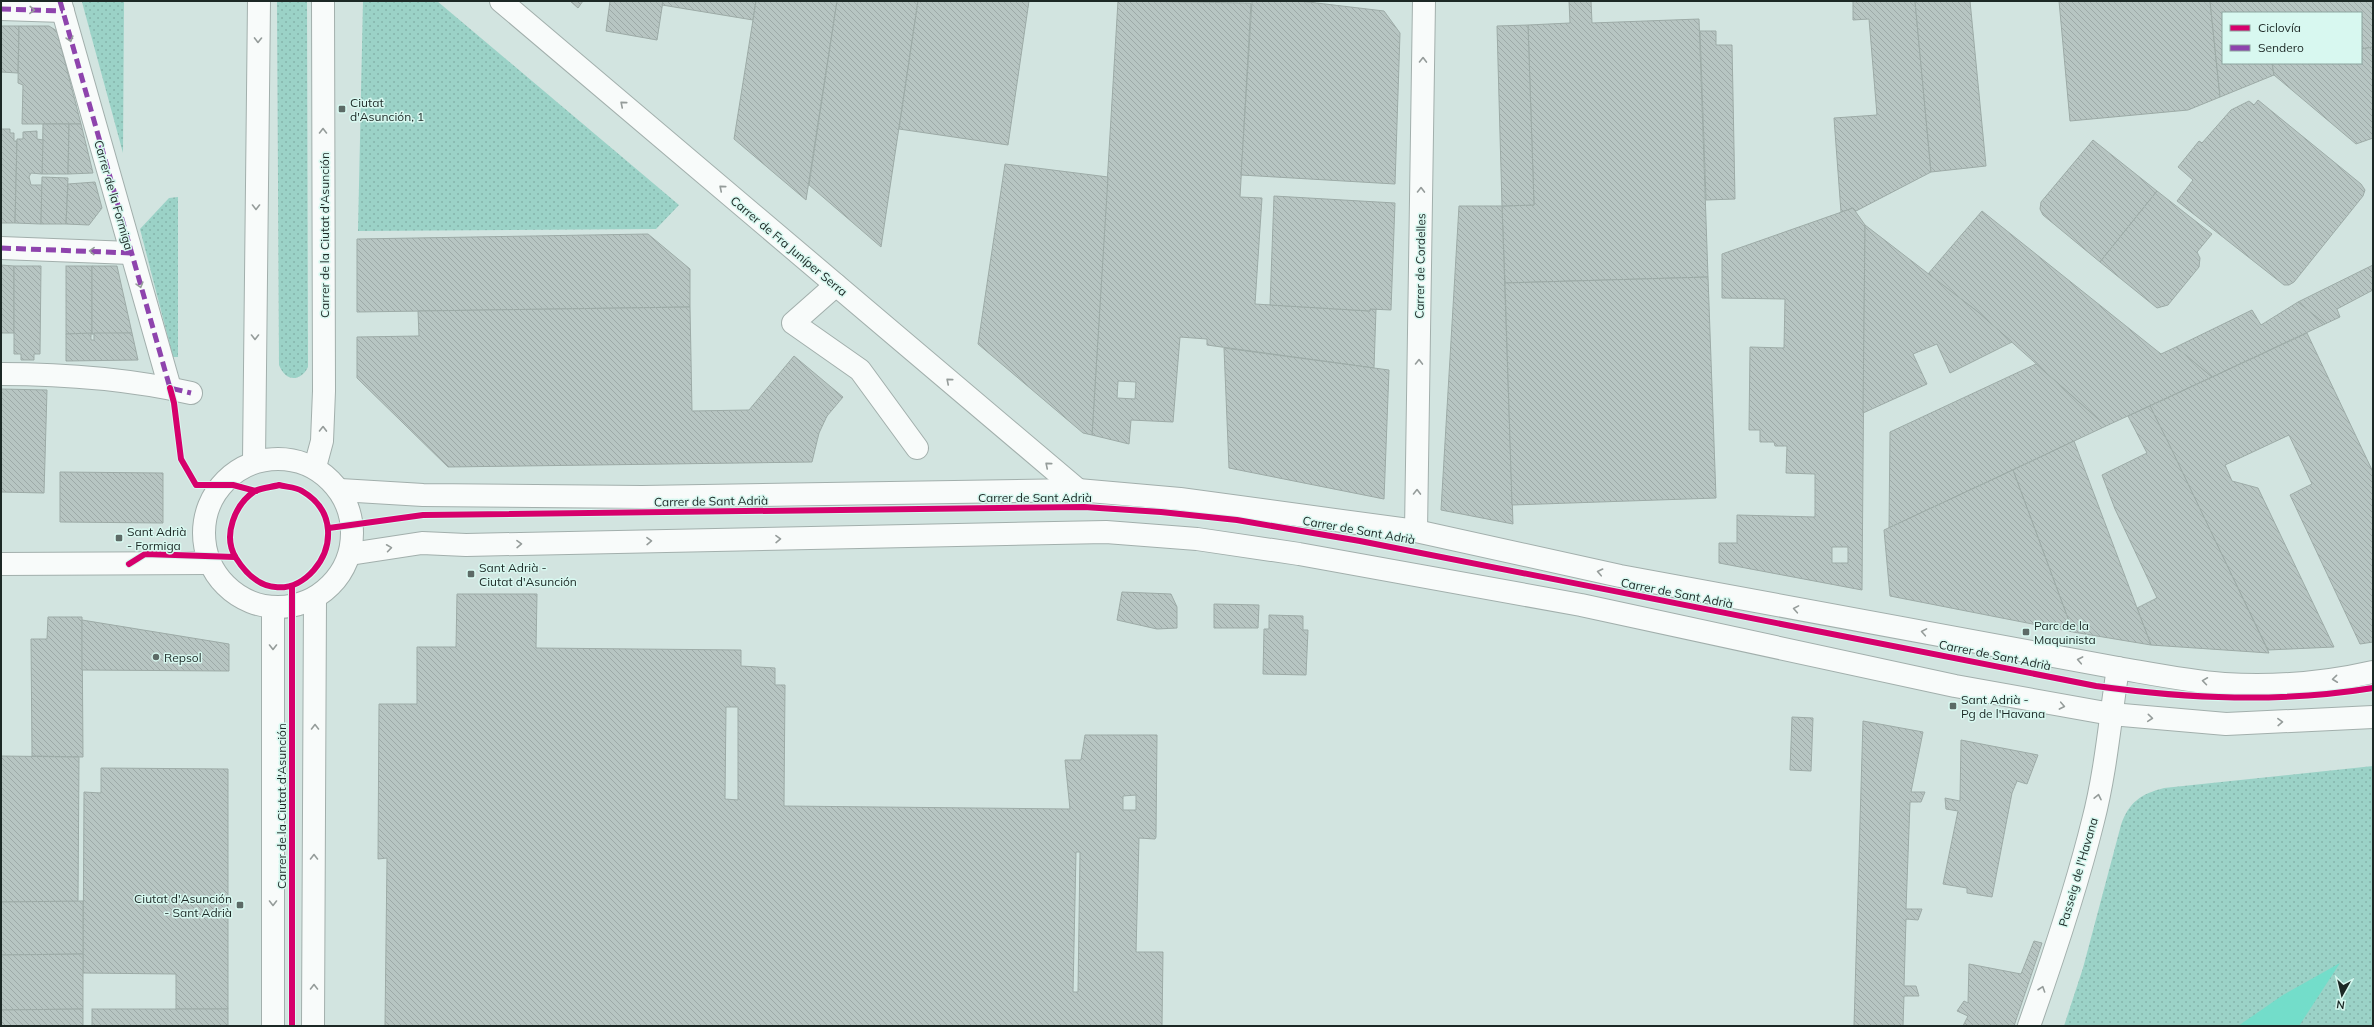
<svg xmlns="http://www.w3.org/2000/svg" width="2374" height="1027" font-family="Mulish,sans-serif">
<defs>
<pattern id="grass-dots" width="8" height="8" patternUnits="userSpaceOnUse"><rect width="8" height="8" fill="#9bd2c7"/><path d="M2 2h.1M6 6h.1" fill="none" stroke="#85b4ab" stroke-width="1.8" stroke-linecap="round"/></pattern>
<pattern id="building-back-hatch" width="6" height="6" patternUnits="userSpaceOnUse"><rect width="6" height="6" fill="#b7c5c2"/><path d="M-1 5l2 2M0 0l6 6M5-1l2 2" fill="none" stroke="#9da9a7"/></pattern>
</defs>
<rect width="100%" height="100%" fill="#d2e4e0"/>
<g fill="url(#grass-dots)">
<polygon points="83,1 124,1 123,153 82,2"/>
<path d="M277 1H307L308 367C300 383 285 381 279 365Z"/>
<polygon points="363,1 437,1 679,205 656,229 358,231"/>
<polygon points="178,197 178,357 173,357 140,229 169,198"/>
<path d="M2373 766V1026H2064L2083 968 2121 825C2129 802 2141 794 2164 788Z"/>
</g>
<polygon fill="#73ddca" points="2340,963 2299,1026 2238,1026 2283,995"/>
<g fill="url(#building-back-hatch)" stroke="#9daba7" fill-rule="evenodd">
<polygon points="570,1 583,1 578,8"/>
<polygon points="610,1 663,1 657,40 606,31"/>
<polygon points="663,1 756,1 753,20 662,5"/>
<polygon points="756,1 837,1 806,200 734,139"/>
<polygon points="837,1 918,1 881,247 809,185"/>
<polygon points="918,1 1029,1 1008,145 899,129"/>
<path d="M1118 1 1251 3 1240 197 1262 198 1255 304 1370 311V309H1376L1374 368 1207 345V339L1180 337 1173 422 1131 420 1129 444 1092 435ZM1118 381 1136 382 1135 399 1117 398Z"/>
<polygon points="1252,1 1300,1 1384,11 1400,33 1395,184 1241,175"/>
<polygon points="1569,1 1591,1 1592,23 1699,19 1708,277 1505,283 1502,206 1534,205 1528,25 1570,23"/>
<polygon points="1853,1 1915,1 1931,172 1856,211 1853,208 1841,212 1834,118 1877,115 1869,19 1853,20"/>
<polygon points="1915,1 1970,1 1986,166 1931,172"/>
<polygon points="2059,1 2210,1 2220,97 2188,110 2070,121"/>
<polygon points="2210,1 2373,1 2373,47 2361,49 2361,13 2223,13 2223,63 2274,63 2272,63 2274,75 2220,97"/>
<polygon points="1528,25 1534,205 1502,206 1497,26"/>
<polygon points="1,26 19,26 18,73 1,72"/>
<polygon points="19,26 49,26 57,31 81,124 22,124 23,85 18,83"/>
<polygon points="1700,31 1716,31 1716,45 1732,45 1735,199 1706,200"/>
<polygon points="2373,47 2373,138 2356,144 2274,75 2272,63 2361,63 2361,49"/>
<polygon points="2258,100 2361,184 2365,190 2363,196 2294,282 2289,285 2284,285 2177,201 2193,180 2178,167 2199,141 2202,143 2231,110 2249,101 2254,105"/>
<polygon points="43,124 69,124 68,174 42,174"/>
<polygon points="69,124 81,124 93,173 68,174"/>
<polygon points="1,129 10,129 10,133 14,133 14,141 17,141 15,223 1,223"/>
<polygon points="37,131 37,139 43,140 42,174 31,173 29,177 31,185 42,185 41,224 15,223 17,139 23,139 23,132"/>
<polygon points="2093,140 2157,191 2100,262 2043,215 2040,209 2041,202"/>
<polygon points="1005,164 1108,177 1092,435 1083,433 978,344"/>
<polygon points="42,177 68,178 66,224 41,224"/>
<polygon points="95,182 102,208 89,225 66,224 68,184"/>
<polygon points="2157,191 2212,234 2197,252 2200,258 2199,267 2168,305 2157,308 2100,262"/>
<polygon points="1274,196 1395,203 1391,310 1370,309 1370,311 1270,305"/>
<polygon points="1459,206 1502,206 1513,524 1441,510"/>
<path d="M1853 208 1865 225 1862 590 1719 563V543H1737V515L1815 517V474L1786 473 1787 446H1775L1774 442H1760V430H1749L1750 347 1784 348 1785 299 1722 298V254ZM1832 547H1848V563H1832Z"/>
<polygon points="1982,211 2161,354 2176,347 2212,377 2106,426 1978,312 1928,274"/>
<polygon points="1865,225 1978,312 2012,342 1950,373 1937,344 1913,354 1927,384 1863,413"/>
<polygon points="648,234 690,269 690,307 357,312 357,239"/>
<polygon points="1,265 14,266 14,333 1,333"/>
<polygon points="2373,265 2373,290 2337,309 2340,317 2325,324 2298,302"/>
<polygon points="14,266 41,266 40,354 34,354 34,360 21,360 21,354 14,354"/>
<rect x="66" y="266" width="26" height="68"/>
<polygon points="92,266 117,266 132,333 92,334"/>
<polygon points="1708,277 1716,498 1512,505 1505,283"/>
<polygon points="2298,302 2325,324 2212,377 2176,347 2252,310 2261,325"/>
<polygon points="690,307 692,411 749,410 794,356 843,397 827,416 819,433 812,462 448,467 357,378 357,337 419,336 418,311"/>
<polygon points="91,333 91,340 94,340 94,333 132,333 138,360 66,361 66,334"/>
<polygon points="2307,333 2373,472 2373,642 2360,644 2290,495 2312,484 2289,435 2225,465 2232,481 2258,488 2334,647 2268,650 2150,406"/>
<polygon points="1224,348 1389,370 1384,499 1229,468"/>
<polygon points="2036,364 2106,426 1889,528 1890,432"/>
<polygon points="1,389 47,390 44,493 1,492"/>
<polygon points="2150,406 2169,444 2269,653 2151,645 2137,608 2157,598 2115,509 2102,475 2147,453 2128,416"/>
<polygon points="2074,441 2137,608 2151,645 2073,632 2013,470"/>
<polygon points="2013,470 2073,632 1890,596 1884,530"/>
<polygon points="60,472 163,473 163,523 60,522"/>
<polygon points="1122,592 1171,594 1177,607 1177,628 1157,629 1117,620"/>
<path d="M457 594H537L536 648 741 650V666L775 668V685H785L784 806 1070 809 1065 760H1081L1085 735H1157L1156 837 1155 839 1139 838 1136 952H1163L1162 1026H385L387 858 378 859 379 704H417V647H456ZM726 707H738V800L725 799ZM1136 795V810H1123V796ZM1076 852H1080L1078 992H1073Z"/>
<polygon points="1214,604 1259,605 1258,628 1214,628"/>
<polygon points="1269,615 1303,616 1303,630 1308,630 1306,675 1263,674 1264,629 1269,629"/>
<polygon points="48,617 82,617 83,757 32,756 31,639 47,639"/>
<polygon points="82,620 229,644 229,671 82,670"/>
<polygon points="1792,717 1813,718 1811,771 1790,770"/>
<polygon points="1863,721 1923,732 1911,792 1925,792 1921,802 1910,802 1906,909 1922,909 1918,920 1906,919 1904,986 1916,986 1919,996 1904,996 1903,1026 1854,1026"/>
<polygon points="1961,740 2038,755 2027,784 2017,781 2012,793 1992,897 1967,893 1967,888 1943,884 1958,811 1946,809 1945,798 1960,801"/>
<polygon points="1,756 79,757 78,902 1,902"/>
<polygon points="101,768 228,769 228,1009 176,1009 176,974 83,973 84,792 101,793"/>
<polygon points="83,901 83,954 1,955 1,902"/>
<polygon points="2034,941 2042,943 2014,1026 1963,1026 1968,1016 1957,1011 1964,1001 1968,1003 1969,964 2021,974"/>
<polygon points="83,954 83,1009 1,1010 1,955"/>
<polygon points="83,1009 83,1026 1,1026 1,1010"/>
<rect x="92" y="1009" width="136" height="17"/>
</g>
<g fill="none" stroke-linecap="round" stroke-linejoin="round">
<defs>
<g id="minor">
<polyline points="60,1 170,388"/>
<polyline points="501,1 1078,490"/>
<polyline points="1,9 63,11"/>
<polyline points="1,248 131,253"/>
<polyline points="836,285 793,323 860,370 917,448"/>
<path d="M1 374C65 374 129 379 191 393"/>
<circle cx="278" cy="533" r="74"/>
<polyline points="254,461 259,1"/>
<polyline points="315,467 322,441 324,391 323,1"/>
<path d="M340 490 423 495 642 497 1078 490 1180 499 1416 531 1620 576 2118 668C2153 674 2188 681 2224 684 2273 687 2325 683 2373 672"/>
<polyline points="1416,531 1424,1"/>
<polyline points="350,554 422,543 466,545 1106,532 1197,539 1299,554 1581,605 1955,686 2111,714 2226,724 2373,717"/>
<polyline points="1,564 209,563"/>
<polyline points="273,1026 273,608"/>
<polyline points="313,1026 315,598"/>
<path d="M2029 1026C2053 958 2076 890 2093 821 2106 771 2110 719 2118 668"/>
</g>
</defs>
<use href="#minor" stroke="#a2afac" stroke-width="24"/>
<use href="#minor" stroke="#f8fbfa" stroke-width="22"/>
<g stroke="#8e44ad" stroke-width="5" stroke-dasharray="10 5" stroke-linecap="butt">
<polyline points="60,1 170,388 191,393"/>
<polyline points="1,9 63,11"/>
<polyline points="1,248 131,253"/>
</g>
<defs>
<g id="cycleway">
<polyline points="170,388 174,403 181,459 196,485 233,485 256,491"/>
<path d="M279 485C286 487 296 487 302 491 371 531 287 639 236 558 222 536 235 504 255 491 261 488 272 487 279 485Z"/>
<path d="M329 528 423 515 1084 507 1161 512 1237 520 1360 541 2096 686C2189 699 2280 703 2373 688"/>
<polyline points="129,564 145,554 235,557"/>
<polyline points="292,586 292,1026"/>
</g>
</defs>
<use href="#cycleway" stroke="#d8f8f0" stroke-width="8"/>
<use href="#cycleway" stroke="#d6006c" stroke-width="6"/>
</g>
<defs><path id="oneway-chevron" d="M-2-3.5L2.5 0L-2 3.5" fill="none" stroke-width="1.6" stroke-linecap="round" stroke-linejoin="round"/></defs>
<g stroke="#959c9a">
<use href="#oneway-chevron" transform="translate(32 10) rotate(2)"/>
<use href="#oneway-chevron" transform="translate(70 39) rotate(74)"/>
<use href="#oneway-chevron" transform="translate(258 40) rotate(91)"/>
<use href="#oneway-chevron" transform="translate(1423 60) rotate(-89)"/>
<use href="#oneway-chevron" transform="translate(623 104) rotate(-140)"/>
<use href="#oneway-chevron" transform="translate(323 131) rotate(-90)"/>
<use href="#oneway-chevron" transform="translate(722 188) rotate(-140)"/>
<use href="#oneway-chevron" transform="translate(1421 190) rotate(-89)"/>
<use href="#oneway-chevron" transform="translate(256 207) rotate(90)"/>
<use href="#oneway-chevron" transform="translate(92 251) rotate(-178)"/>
<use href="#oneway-chevron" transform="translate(140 285) rotate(74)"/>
<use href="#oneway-chevron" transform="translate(255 337) rotate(90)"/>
<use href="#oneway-chevron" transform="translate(1419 362) rotate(-89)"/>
<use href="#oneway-chevron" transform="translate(949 381) rotate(-140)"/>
<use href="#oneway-chevron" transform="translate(323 429) rotate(-89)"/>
<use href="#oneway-chevron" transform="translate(1048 465) rotate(-140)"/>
<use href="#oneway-chevron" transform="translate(1417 492) rotate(-89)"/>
<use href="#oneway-chevron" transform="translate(778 539) rotate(-1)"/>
<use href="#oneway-chevron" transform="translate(649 541) rotate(-1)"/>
<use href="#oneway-chevron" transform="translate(519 544) rotate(-1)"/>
<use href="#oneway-chevron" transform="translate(389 548) rotate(-8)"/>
<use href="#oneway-chevron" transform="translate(1600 572) rotate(-168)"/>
<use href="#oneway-chevron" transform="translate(1796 609) rotate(-170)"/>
<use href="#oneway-chevron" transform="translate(1924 632) rotate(-170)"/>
<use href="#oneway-chevron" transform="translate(273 647) rotate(90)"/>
<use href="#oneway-chevron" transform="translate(2080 660) rotate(-169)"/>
<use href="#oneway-chevron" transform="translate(2335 679) rotate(174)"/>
<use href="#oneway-chevron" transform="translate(2205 681) rotate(-172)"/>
<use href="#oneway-chevron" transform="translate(2062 706) rotate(11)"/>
<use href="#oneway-chevron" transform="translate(2150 718) rotate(5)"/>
<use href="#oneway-chevron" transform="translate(2280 722) rotate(-2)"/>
<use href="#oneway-chevron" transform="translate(315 727) rotate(-90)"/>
<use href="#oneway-chevron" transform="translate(2098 797) rotate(-78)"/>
<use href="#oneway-chevron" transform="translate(314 857) rotate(-90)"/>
<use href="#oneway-chevron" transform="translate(273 903) rotate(90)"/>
<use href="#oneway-chevron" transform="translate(314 987) rotate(-90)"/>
<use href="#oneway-chevron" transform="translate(2042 989) rotate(-71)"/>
</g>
<g fill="#5c6a66" stroke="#d8f8f0" stroke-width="1.5">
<rect x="338" y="105" width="8" height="8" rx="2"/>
<rect x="115" y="534" width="8" height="8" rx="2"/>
<rect x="467" y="570" width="8" height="8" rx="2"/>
<rect x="2022" y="628" width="8" height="8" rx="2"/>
<circle cx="156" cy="657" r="4"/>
<rect x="1949" y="702" width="8" height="8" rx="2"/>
<rect x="236" y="901" width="8" height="8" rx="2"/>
</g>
<g text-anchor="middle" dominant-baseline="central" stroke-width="3" stroke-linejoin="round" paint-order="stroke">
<g font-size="12" fill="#1c2825" stroke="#d8f8f0" text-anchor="start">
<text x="350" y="102">Ciutat<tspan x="350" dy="14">d'Asunción, 1</tspan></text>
<text x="127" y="531">Sant Adrià<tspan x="127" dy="14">- Formiga</tspan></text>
<text x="479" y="567">Sant Adrià -<tspan x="479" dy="14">Ciutat d'Asunción</tspan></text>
<text x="2034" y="625">Parc de la<tspan x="2034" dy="14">Maquinista</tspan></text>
<text x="164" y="657">Repsol</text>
<text x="1961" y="699">Sant Adrià -<tspan x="1961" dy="14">Pg de l'Havana</tspan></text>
<text x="232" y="898" text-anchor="end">Ciutat d'Asunción<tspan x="232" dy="14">- Sant Adrià</tspan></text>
</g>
<g font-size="12" fill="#1c2825" stroke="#d8f8f0">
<text transform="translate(114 195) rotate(74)">Carrer de la Formiga</text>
<text transform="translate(324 235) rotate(-90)">Carrer de la Ciutat d'Asunción</text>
<text transform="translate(789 246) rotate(40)">Carrer de Fra Juníper Serra</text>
<text transform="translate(1420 266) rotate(-89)">Carrer de Cordelles</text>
<text x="1035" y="497">Carrer de Sant Adrià</text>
<text transform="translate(711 501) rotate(-1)">Carrer de Sant Adrià</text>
<text transform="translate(1359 530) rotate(10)">Carrer de Sant Adrià</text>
<text transform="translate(1677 593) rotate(11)">Carrer de Sant Adrià</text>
<text transform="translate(1995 655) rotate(11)">Carrer de Sant Adrià</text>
<text transform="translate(281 806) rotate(-90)">Carrer de la Ciutat d'Asunción</text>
<text transform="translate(2078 872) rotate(-74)">Passeig de l'Havana</text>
</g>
</g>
<rect width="2374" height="1027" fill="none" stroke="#1c2825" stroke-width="4"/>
<rect x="2222" y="12" width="140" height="52" fill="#d8f8f0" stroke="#8da59f"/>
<rect x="2230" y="25" width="20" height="6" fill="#d6006c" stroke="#8da59f"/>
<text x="2258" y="32" font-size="12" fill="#1c2825">Ciclovía</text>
<rect x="2230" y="45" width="20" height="6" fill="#8e44ad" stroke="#8da59f"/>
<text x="2258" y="52" font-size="12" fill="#1c2825">Sendero</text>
<g transform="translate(2342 995) rotate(188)" stroke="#d8f8f0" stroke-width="3" paint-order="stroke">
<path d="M0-3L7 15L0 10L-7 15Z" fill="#1c2825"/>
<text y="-6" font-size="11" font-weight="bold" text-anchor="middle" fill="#1c2825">N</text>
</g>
</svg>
